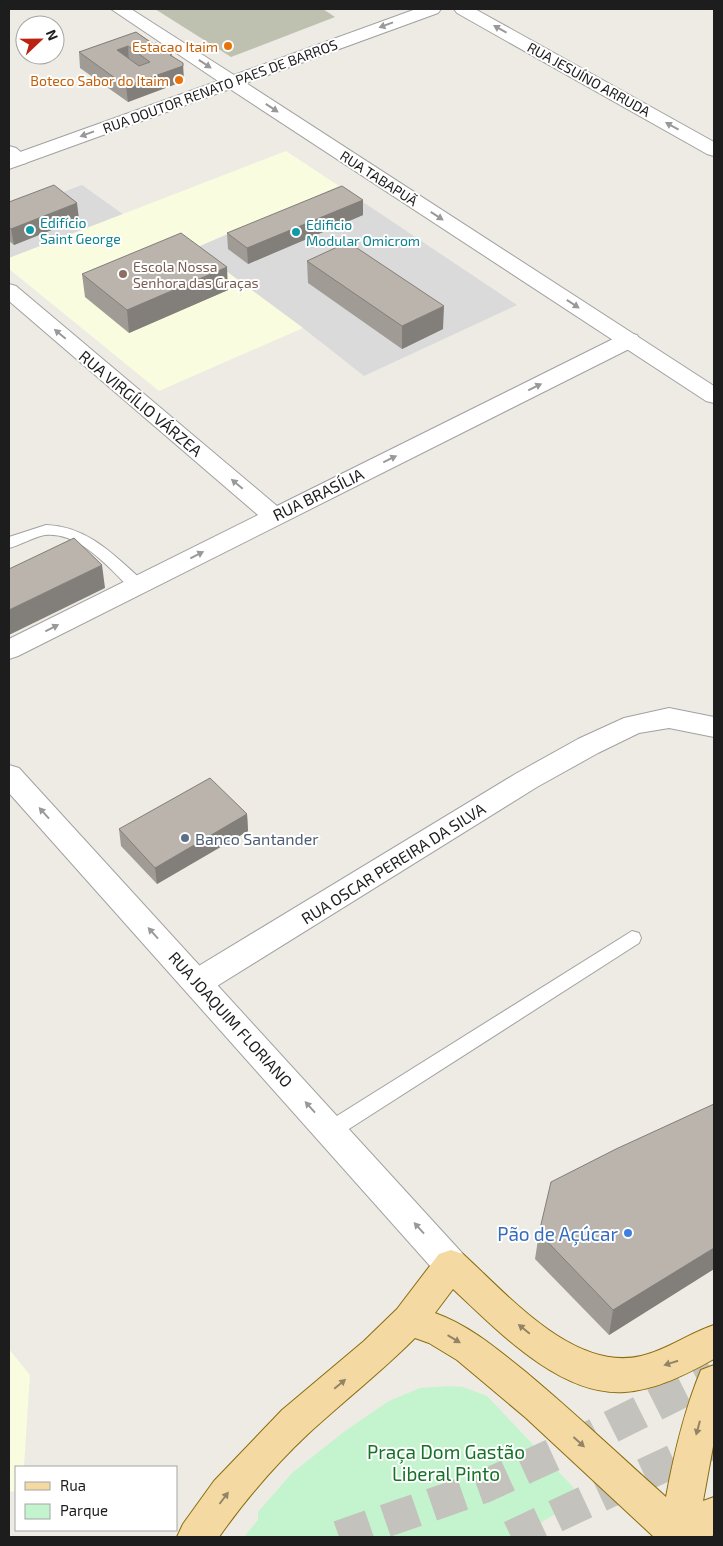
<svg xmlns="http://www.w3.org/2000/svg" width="723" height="1546" font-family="'Exo 2',sans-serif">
<rect width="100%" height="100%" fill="#edebe4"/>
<g fill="#dbdada">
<polygon points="82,185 124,215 9,258 9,212"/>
<polygon points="339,186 517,305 364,376 303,328 195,248"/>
</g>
<g fill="#f9fcde">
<polygon points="286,151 339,186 195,248 303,328 159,391 9,269 9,258"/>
<polygon points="9,1349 30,1375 24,1467 16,1467 16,1491 9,1492"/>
</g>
<polygon fill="#bfc1b0" points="155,9 323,9 335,17 231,57"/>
<polygon fill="#c4f4cd" points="449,1386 463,1387 487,1396 573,1487 574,1497 568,1506 518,1537 244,1537 258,1520 258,1512 292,1473 345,1431 389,1401 420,1388"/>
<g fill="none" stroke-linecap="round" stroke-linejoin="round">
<g stroke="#c3c2bc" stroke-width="33" stroke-dasharray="33 16" stroke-linecap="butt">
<polyline points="339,1537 483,1487 583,1441 714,1375"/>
<polyline points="511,1537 714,1442"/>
</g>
<defs>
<g id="service">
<path d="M46 525C87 526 114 555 143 581L145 585 143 589H131C109 568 79 531 45 535 33 537 21 545 9 548V537Z"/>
<polygon points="632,931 639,933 641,938 639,943 338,1136 331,1139 324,1136 321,1130 324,1124"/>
</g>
<g id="minor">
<polygon points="454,9 475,9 714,142 714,156 707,154 457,13"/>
<polygon points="9,146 16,148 29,159 26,163 19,165 9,161"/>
<polygon points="9,284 16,286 277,506 621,335 629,333 637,335 640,340 637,345 18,656 9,659 9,639 258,515 9,301"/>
<polygon points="669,708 714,717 714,737 669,728 639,733 598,753 537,787 209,991 198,994 187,991 183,982 187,973 517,773 578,739 624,718"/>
</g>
<g id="tertiary">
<polygon points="111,9 131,9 234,75 416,9 441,9 438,13 246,83 714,386 714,403 706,401 230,89 9,169 9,156 218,81"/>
<polygon points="9,765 19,768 463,1254 468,1265 463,1276 451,1280 439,1276 9,793"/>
</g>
<path id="primary" d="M451 1250 463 1254C508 1295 574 1372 641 1356 667 1350 689 1333 714 1325V1359C687 1374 656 1390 625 1392 560 1397 497 1330 453 1289L435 1313C471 1326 498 1350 527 1373 575 1413 620 1456 666 1497 674 1454 684 1411 701 1370L714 1365V1441L703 1501 714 1497V1535L710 1537H654L526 1418 457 1360 429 1343 415 1338C381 1372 344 1401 309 1433 276 1464 245 1500 219 1537H177L183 1524 214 1481 282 1410 364 1341 397 1309 439 1254Z"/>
</defs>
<use href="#service" stroke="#a1a1a1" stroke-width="2"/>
<use href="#minor" stroke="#a1a1a1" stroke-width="2"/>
<use href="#tertiary" stroke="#a1a1a1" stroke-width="2"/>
<use href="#primary" stroke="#8a6d0c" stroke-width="2"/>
<use href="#service" fill="#fff" fill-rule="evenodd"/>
<use href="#minor" fill="#fff" fill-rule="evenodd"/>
<use href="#tertiary" fill="#fff" fill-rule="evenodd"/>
<use href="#primary" fill="#f4d9a3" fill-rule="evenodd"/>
</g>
<g fill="#a09b95">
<polygon points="136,32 173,56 184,81 128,102 80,68 79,52"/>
<polygon points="363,200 363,215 248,264 228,249 227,233"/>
<polygon points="9,202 79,219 14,245 9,241"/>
<polygon points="307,261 443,329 402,349 308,283"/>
<polygon points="82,274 228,290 129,333 85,297"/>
<polygon points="247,814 248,831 157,884 121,846 119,829"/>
<polygon points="714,1104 714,1269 609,1335 535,1259 539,1233"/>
</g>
<g fill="#827e79">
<polygon points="128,46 129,62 117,50"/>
<polygon points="183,63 184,81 128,102 126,86"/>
<polygon points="363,200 363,215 248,264 247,248"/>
<polygon points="77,203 79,219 14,245 11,229"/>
<polygon points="227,267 228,290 129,333 127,310"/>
<polygon points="444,306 443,329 402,349 402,326"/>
<polygon points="102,565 105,588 9,635 9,610"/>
<polygon points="247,814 248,831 157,884 155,868"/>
<polygon points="714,1248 714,1269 609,1335 613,1310"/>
</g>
<g fill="#bab4ad" stroke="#827e79" fill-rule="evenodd">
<path d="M136 32 153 44 156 43 172 54 170 55 183 63V66L126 86 79 52ZM128 46 150 62 139 66 117 50Z"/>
<polygon points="54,185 77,203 11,229 9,227 9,202"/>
<polygon points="342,186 363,200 247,248 227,233"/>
<polygon points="181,233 227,267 127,310 82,274"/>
<polygon points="348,242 444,306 402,326 307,261"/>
<polygon points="74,538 102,565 9,610 9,569"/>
<polygon points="210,778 247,814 155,868 119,829"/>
<polygon points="714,1104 714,1248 613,1310 539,1233 551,1182 616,1149"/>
</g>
<defs><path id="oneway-solid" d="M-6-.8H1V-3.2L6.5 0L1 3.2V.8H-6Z" transform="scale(1.25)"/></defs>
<g fill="#999">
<use href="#oneway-solid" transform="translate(386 25) rotate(160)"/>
<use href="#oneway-solid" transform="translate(500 29) rotate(-151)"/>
<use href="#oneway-solid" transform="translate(205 64) rotate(33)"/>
<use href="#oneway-solid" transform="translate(272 108) rotate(33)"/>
<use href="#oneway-solid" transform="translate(672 126) rotate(-151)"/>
<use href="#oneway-solid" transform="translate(87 134) rotate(160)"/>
<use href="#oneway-solid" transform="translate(437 216) rotate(33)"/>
<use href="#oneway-solid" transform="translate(573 304) rotate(33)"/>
<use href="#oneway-solid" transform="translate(60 334) rotate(-140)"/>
<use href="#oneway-solid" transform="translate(535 387) rotate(-26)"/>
<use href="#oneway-solid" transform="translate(390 459) rotate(-26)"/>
<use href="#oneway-solid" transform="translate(237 484) rotate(-140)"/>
<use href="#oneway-solid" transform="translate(197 555) rotate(-27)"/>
<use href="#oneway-solid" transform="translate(52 628) rotate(-27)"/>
<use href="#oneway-solid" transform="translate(44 813) rotate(-132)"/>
<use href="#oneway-solid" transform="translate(153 933) rotate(-132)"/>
<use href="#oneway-solid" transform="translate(310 1107) rotate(-132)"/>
<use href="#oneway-solid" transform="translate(419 1228) rotate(-132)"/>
</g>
<g fill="#938467">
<use href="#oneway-solid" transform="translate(524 1329) rotate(-141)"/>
<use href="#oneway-solid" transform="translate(454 1339) rotate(31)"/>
<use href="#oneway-solid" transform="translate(671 1363) rotate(162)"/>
<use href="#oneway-solid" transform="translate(340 1384) rotate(-40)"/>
<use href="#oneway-solid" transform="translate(698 1428) rotate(105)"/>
<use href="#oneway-solid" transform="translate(579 1442) rotate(42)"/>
<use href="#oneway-solid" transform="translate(224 1498) rotate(-53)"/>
</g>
<g fill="#e8710a" stroke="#fff" stroke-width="2">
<circle cx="228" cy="46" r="5"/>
<circle cx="179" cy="80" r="5"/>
</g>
<g fill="#0f9aa8" stroke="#fff" stroke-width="2">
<circle cx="30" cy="230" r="5"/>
<circle cx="296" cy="232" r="5"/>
</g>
<circle fill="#8d6e63" stroke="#fff" stroke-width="2" cx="123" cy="274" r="5"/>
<circle fill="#5c6f8a" stroke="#fff" stroke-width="2" cx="185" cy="838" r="5"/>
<circle fill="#3f7fe0" stroke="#fff" stroke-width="2" cx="628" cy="1233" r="5"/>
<g text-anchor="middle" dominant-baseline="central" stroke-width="4" stroke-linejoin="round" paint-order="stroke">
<g font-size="14" fill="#c56008" stroke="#fff" text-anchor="end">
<text x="218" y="46">Estacao Itaim</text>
<text x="169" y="80">Boteco Sabor do Itaim</text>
</g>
<g font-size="14" fill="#1d1d1d" stroke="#fff">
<text transform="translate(589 79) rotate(29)">RUA JESUÍNO ARRUDA</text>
<text transform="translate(220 86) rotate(-20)">RUA DOUTOR RENATO PAES DE BARROS</text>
<text transform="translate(379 178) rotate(33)">RUA TABAPUÃ</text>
</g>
<g font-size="14" fill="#0d838f" stroke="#fff" text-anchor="start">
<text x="40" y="222">Edifício<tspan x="40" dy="16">Saint George</tspan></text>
<text x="306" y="224">Edificio<tspan x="306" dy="16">Modular Omicrom</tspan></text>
</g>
<g font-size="14" fill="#785e54" stroke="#fff" text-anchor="start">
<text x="133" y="266">Escola Nossa<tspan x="133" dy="16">Senhora das Graças</tspan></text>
</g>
<g font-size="16" fill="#1d1d1d" stroke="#fff">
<text transform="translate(141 403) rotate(40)">RUA VIRGÍLIO VÁRZEA</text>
<text transform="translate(318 494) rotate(-26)">RUA BRASÍLIA</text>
<text transform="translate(393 863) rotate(-32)">RUA OSCAR PEREIRA DA SILVA</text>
<text transform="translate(231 1019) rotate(48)">RUA JOAQUIM FLORIANO</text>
</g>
<g font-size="16" fill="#4e5e75" stroke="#fff" text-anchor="start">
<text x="195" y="838">Banco Santander</text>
</g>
<g font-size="19" fill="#366cbe" stroke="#fff" text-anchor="end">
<text x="618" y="1233">Pão de Açúcar</text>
</g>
<g font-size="19" fill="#147226" stroke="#fff">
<text x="446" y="1451">Praça Dom Gastão<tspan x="446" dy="22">Liberal Pinto</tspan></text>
</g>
</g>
<rect width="723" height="1546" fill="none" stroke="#1d1d1d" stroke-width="20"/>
<rect x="15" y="1466" width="162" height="65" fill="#ffffff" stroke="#a5a5a5"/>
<rect x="25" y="1482" width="25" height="8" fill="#f4d9a3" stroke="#a5a5a5"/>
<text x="60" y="1491" font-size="15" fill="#1d1d1d">Rua</text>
<rect x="25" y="1504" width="25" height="15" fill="#c4f4cd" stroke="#a5a5a5"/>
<text x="60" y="1516" font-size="15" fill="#1d1d1d">Parque</text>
<g transform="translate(40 40) rotate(68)"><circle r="24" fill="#ffffff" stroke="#a5a5a5"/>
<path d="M0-4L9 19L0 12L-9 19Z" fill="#ba2211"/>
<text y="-8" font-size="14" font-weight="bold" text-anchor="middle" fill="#1d1d1d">N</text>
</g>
</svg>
